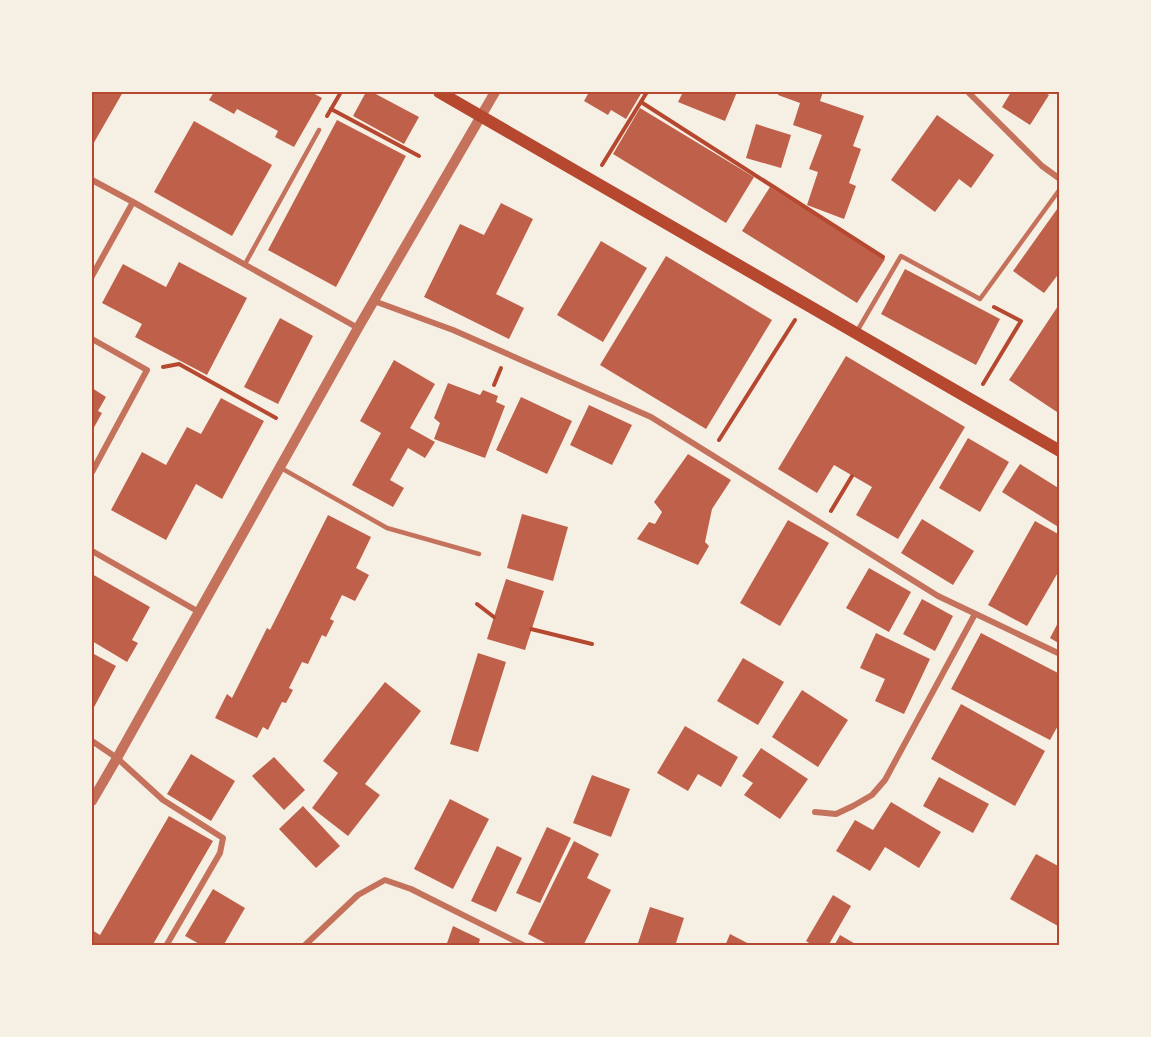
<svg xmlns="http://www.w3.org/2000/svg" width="1151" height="1037" font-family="Inter,sans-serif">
<rect width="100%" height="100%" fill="#f6efe4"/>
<g fill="#bf614a">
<polygon points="92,92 123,92 92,146"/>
<polygon points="214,92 311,92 322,98 294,147 275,137 278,131 237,109 234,114 209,100"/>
<polygon points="366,92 372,92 419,117 404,144 353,116"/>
<polygon points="585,92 642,92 626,119 611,110 608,115 584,101 588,94"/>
<polygon points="683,92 737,92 725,121 678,102"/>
<polygon points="779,92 823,92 820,101 864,116 853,146 861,149 849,183 856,186 844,219 807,205 818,172 809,169 822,135 793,125 800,103 778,95"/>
<polygon points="1011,92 1043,92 1049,95 1030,125 1002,107"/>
<polygon points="640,108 754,177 726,223 613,154"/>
<polygon points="937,115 994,155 971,188 959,179 935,212 891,180"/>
<polygon points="337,120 406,156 336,287 268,250"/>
<polygon points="194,121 272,165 232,236 154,192"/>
<polygon points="756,124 791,135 781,168 746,158"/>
<polygon points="770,187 885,259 857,303 742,231"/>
<polygon points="501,203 533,219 496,294 524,308 509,339 424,297 460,224 484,235"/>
<polygon points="1060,205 1060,272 1044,293 1013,271"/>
<polygon points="601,241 647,268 603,342 557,315"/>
<polygon points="666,256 772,320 706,429 600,365"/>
<polygon points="179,262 247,298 207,375 135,337 142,324 102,303 123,264 166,287"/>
<polygon points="905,269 1000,319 976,365 881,314"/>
<polygon points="1060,303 1060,414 1009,380"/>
<polygon points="280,318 313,336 278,404 244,387"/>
<polygon points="846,356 965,427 898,539 856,515 872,487 834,465 817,493 778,469"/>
<polygon points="394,360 435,384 410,428 435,442 425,458 408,448 390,480 404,488 393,507 352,485 381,433 360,421"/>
<polygon points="448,383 480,395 483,390 498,396 496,402 505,406 485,458 434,439 440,423 434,418"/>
<polygon points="92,388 106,397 98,411 102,413 92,431"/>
<polygon points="521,397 572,421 547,474 496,450"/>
<polygon points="221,398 264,421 222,499 196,484 166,540 111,510 142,452 166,465 187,427 201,434"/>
<polygon points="589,405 632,425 612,465 570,445"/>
<polygon points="968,438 1009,462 980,512 939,488"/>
<polygon points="688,454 731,480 712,509 705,542 709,546 698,565 637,539 649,522 655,524 662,512 654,502"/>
<polygon points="1020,464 1060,489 1060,528 1002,492"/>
<polygon points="522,514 568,527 553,581 507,568"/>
<polygon points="328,515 371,537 356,568 369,575 355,601 342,595 330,619 334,621 326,637 322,635 308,664 302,662 289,688 293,690 286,703 282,702 268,730 263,727 257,738 215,718 227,694 232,698 267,628 270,630"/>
<polygon points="922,519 974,551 953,585 901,553"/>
<polygon points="788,520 829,543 780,626 740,603"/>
<polygon points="1035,521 1060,535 1060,569 1027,626 988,605"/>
<polygon points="869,568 911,592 889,632 846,608"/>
<polygon points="92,574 150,607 132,640 138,643 127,662 92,641"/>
<polygon points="506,579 544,591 525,650 487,639"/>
<polygon points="922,599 953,616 935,651 903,634"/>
<polygon points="1060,619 1060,644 1050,638"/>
<polygon points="876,633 930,659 904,714 875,701 885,679 860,668"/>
<polygon points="981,633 1060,674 1060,722 1050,740 951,689"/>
<polygon points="92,653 116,666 92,711"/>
<polygon points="478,653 506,662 478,752 450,744"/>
<polygon points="743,658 784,682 758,725 717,701"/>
<polygon points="385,682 421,711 365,784 380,795 348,836 312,808 338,773 323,761"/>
<polygon points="802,690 848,720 818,767 772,737"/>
<polygon points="961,704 1045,751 1015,806 931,759"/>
<polygon points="685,726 738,757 721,787 698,774 688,791 657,773"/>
<polygon points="761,748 808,779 780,819 744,795 753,783 742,776"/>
<polygon points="191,754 235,781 211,821 167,794"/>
<polygon points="274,757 305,790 284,810 252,776"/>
<polygon points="592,775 630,789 611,837 573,823"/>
<polygon points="939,777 989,804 973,833 923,806"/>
<polygon points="450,799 489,819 453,889 414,869"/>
<polygon points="891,802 941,832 919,868 885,847 870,871 836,851 855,820 873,830"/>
<polygon points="303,806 340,846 316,868 279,829"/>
<polygon points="169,816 213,841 152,946 92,946 92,930 100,935"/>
<polygon points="547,827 571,838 540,903 516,893"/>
<polygon points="574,841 599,854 587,878 611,890 583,946 551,946 528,934"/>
<polygon points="497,846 522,858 496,912 471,901"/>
<polygon points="1036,854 1060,867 1060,923 1058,926 1010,899"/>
<polygon points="213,889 245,908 223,946 203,946 185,936"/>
<polygon points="833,895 851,906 828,946 814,946 806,941"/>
<polygon points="650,907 684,918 675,946 637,946"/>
<polygon points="453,926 480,939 478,946 446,946"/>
<polygon points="730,934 753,946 725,946"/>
<polygon points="840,935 859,946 834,946"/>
</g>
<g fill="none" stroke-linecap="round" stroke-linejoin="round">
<g stroke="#b5482f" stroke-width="4">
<polyline points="641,102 883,257"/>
<polyline points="331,109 419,156"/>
<polyline points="327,116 341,92"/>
<polyline points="602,165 647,92"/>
<polyline points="163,367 179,364 276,418"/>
<polyline points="983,384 1021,321 994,307"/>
<polyline points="494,385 501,368"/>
<polyline points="719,440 795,320"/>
<polyline points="831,511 852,476"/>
<polyline points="477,604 494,617"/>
<polyline points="531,629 592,644"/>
</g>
<g stroke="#c5725c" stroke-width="4.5">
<polyline points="245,264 319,130"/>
<polyline points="856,333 901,256 980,299 1060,189"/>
<polyline points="281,468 387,528 479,554"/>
</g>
<g stroke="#c5725c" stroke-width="6">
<polyline points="968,92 1042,166 1060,179"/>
<polyline points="92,180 133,202 358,328"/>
<polyline points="92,276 133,202"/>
<polyline points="374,301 453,330 651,417 938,596 1060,654"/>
<polyline points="92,339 147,370 92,472"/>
<polyline points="92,551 199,612"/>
<polyline points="92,741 117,758 163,800 223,838 220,853 166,946"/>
<polyline points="815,812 836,814 853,806 872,795 885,780 975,614"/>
<polyline points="304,946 358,895 385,880 411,889 525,946"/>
</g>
<polyline stroke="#c5725c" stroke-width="10" points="92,801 117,758 358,328 495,92"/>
<polyline stroke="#b5482f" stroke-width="12" points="439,92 1060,451"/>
</g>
<rect width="1151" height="1037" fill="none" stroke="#f6efe4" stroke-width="186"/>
<rect x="93" y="93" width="965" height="851" fill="none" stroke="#b5482f" stroke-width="2"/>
</svg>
